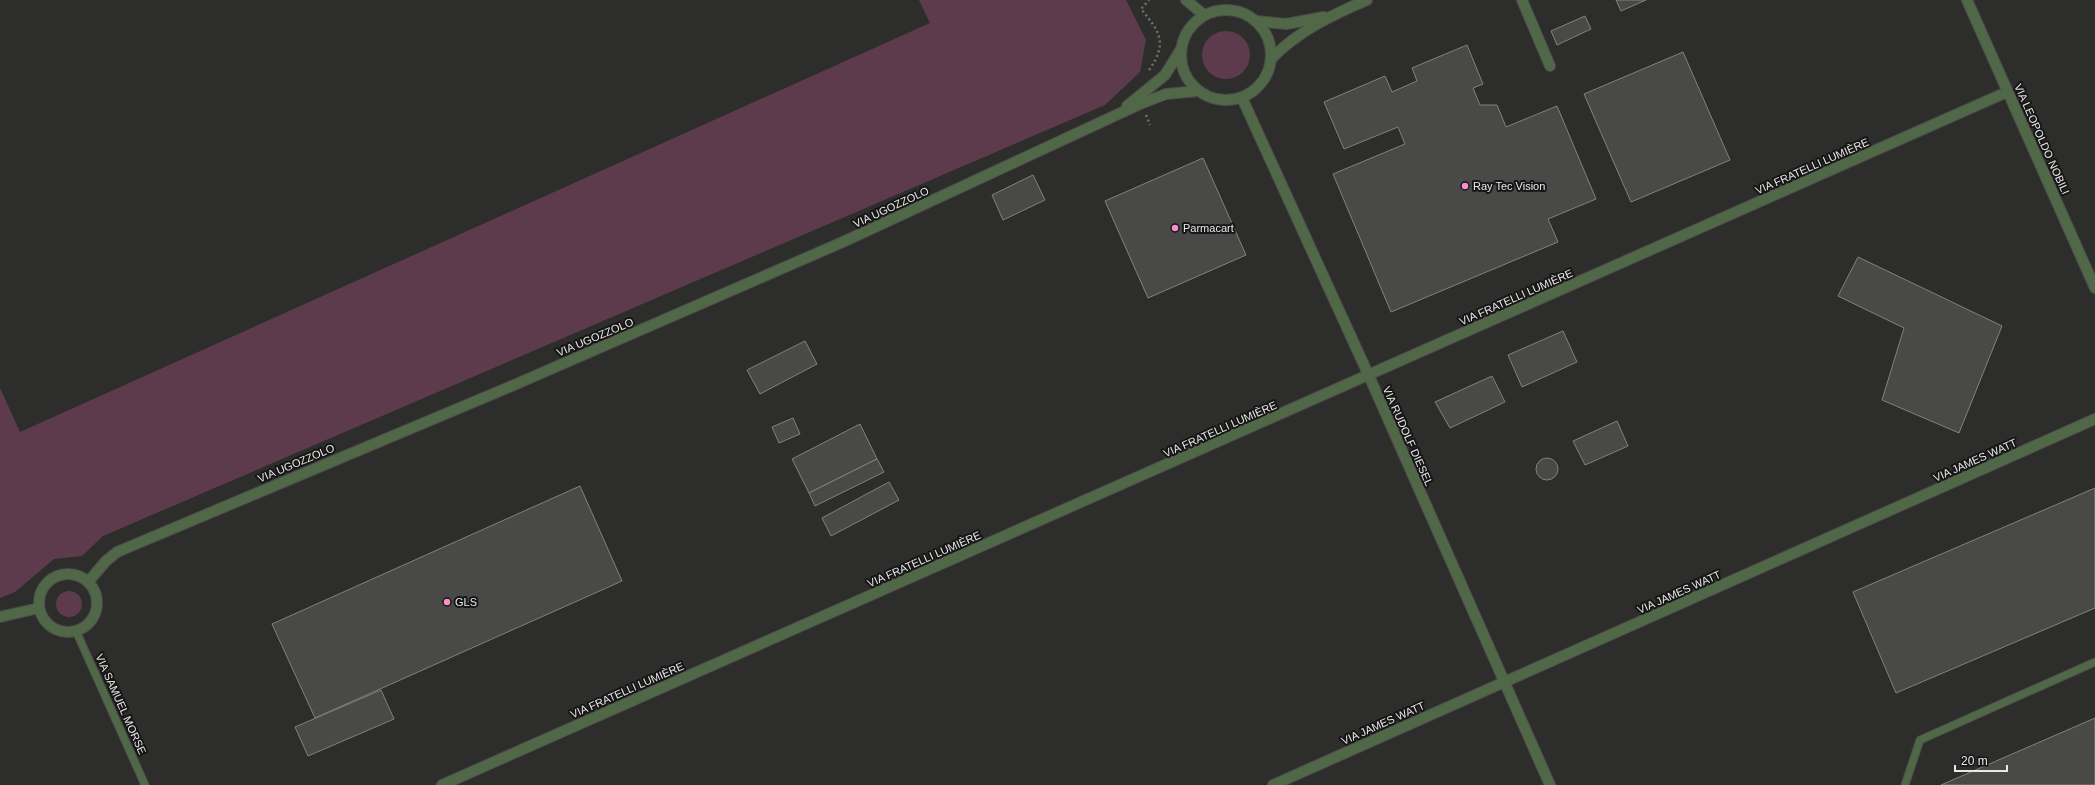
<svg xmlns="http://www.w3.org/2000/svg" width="2095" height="785" font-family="Arial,sans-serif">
<rect width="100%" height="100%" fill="#2d2e2c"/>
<g fill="#5d3b4d">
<polygon points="919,0 1126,0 1146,40 1140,72 1105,105 103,536 82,556 54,559 15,592 0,598 0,388 20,432 930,23"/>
<circle cx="1226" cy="55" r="24"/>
<circle cx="69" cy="604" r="13"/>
</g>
<g fill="#494a48" stroke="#80827f">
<polygon points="1616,0 1646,0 1621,11"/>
<polygon points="1585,16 1591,29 1557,45 1551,31"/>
<polygon points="1467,45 1483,84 1473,88 1480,105 1497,105 1506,127 1557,106 1596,199 1548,219 1558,242 1391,312 1333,174 1405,144 1398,127 1344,149 1324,102 1385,76 1392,92 1417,81 1412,68"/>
<polygon points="1683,52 1730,160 1631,202 1584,94"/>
<polygon points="1203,158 1246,255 1148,298 1105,201"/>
<polygon points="1033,175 1045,200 1003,220 992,195"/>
<polygon points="1858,257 2002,326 1959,433 1882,400 1904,328 1838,296"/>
<polygon points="1563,331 1577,362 1522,387 1508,355"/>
<polygon points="805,341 817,364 760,394 747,370"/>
<polygon points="1492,376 1505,402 1450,428 1435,402"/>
<polygon points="793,418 800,434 779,443 772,427"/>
<polygon points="1617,421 1628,446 1585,465 1573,441"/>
<polygon points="860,424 877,459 809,493 792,459"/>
<circle cx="1547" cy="469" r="11"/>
<polygon points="877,459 884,472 815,506 809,493"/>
<polygon points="889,482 899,500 831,536 822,518"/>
<polygon points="580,486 622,581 315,718 272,624"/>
<polygon points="2095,488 2095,608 1896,693 1853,592"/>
<polygon points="381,690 394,719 308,756 295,727"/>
<polygon points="2095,718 2095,785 1941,785"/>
</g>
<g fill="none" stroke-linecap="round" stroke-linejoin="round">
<defs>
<g id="service">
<polyline points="76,631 145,785"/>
<polyline points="1905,785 1920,740 2095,662"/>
</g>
<g id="minor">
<polyline points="1186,0 1204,15"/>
<polyline points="1522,0 1550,66"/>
<polyline points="1967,0 2095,288"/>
<circle cx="1226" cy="55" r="45"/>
<polyline points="1256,21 1286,24 1324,17"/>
<path d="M1271 59C1298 31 1332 15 1367 0"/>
<polyline points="1242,98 1369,376 1550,785"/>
<polyline points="1127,106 1165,75 1181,49"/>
<circle cx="68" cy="603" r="29"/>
<polyline points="88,582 106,561 117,552 514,385 845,241 1140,104 1166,94 1198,91"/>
<polyline points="0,617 39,608"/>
<polyline points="442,785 2007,92"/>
<polyline points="1273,785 2095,419"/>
</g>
</defs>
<use href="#service" stroke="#4b4c4a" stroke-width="9"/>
<use href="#minor" stroke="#4b4c4a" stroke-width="12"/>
<g stroke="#6f706e" stroke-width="2.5" stroke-dasharray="2 3" stroke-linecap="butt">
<path d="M1149 70C1168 43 1160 32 1141 9L1149 0"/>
<polyline points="1146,115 1150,125"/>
</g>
<use href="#service" stroke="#516848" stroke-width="7"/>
<use href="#minor" stroke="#516848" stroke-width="10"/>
</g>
<g fill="#f98fca" stroke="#151615" stroke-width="1.5">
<circle cx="1465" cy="186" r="4"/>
<circle cx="1175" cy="228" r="4"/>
<circle cx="447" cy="602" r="4"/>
</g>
<g text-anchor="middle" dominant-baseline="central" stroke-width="4" stroke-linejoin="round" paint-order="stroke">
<g font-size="11" fill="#e8e9e7" stroke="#151615">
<text transform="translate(2042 139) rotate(66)">VIA LEOPOLDO NOBILI</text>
<text transform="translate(1812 166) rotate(-24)">VIA FRATELLI LUMIÈRE</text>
<text transform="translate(891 207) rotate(-25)">VIA UGOZZOLO</text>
<text transform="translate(1516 297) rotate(-24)">VIA FRATELLI LUMIÈRE</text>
<text transform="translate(595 337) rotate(-23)">VIA UGOZZOLO</text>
<text transform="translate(1220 429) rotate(-24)">VIA FRATELLI LUMIÈRE</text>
<text transform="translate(1408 436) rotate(66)">VIA RUDOLF DIESEL</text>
<text transform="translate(1975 460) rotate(-24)">VIA JAMES WATT</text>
<text transform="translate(296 463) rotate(-23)">VIA UGOZZOLO</text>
<text transform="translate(924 559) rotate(-24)">VIA FRATELLI LUMIÈRE</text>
<text transform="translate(1679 592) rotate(-24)">VIA JAMES WATT</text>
<text transform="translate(627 690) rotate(-24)">VIA FRATELLI LUMIÈRE</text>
<text transform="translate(121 704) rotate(66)">VIA SAMUEL MORSE</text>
<text transform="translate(1383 723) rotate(-24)">VIA JAMES WATT</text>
</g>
<g font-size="11" fill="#e8e9e7" stroke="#151615" text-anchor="start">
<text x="1473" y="186">Ray Tec Vision</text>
<text x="1183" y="228">Parmacart</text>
<text x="455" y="602">GLS</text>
</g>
</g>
<path d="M1955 765v6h52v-6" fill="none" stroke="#e8e9e7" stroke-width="2"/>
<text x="1961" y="765" font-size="12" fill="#e8e9e7" stroke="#151615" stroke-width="3" paint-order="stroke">20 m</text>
</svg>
